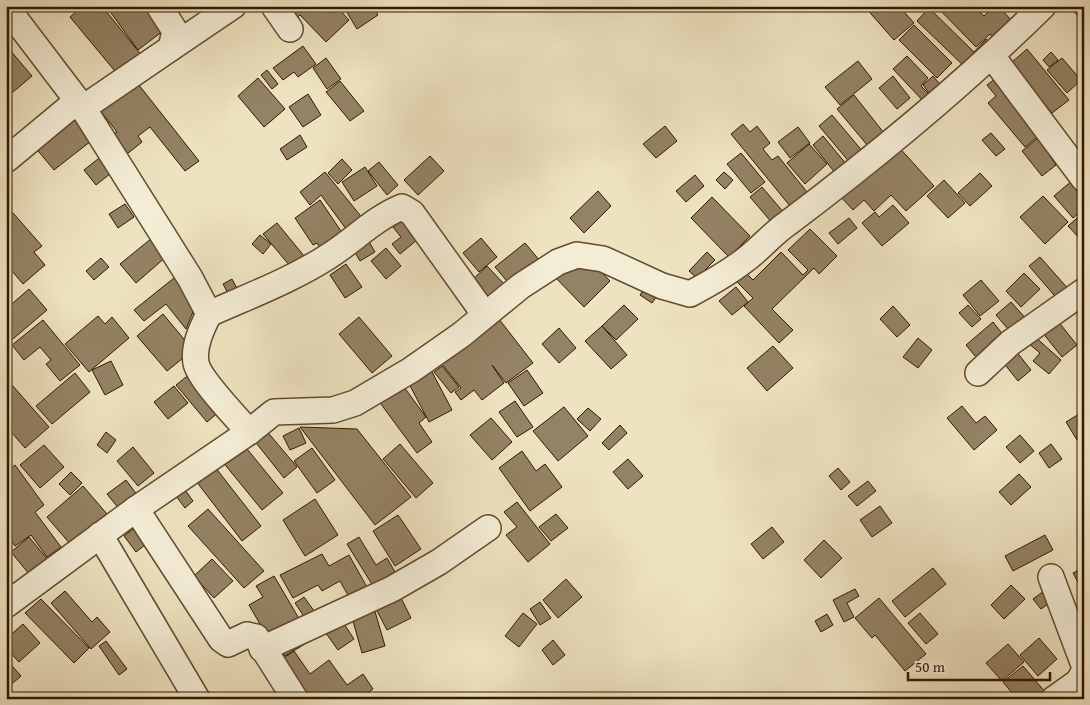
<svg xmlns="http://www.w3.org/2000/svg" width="1090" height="705" font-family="'Gentium Book Plus',serif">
<rect width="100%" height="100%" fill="#eee3c0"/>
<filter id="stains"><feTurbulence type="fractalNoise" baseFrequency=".004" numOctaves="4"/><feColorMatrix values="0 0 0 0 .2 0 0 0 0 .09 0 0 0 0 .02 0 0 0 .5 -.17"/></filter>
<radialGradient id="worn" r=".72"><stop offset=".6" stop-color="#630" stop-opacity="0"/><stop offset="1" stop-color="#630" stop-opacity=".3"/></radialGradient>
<g fill="#948264" stroke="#331800">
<polygon points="83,6 102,6 143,57 119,76 70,17"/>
<polygon points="106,6 144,6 163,31 138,50"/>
<polygon points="284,6 323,6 330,13 337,7 349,20 326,42 300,15 296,19"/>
<polygon points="343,6 372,6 378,15 357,29"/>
<polygon points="864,6 899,6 914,23 894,40"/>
<polygon points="936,6 974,6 984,16 994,6 998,6 1016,25 997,42 990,34 976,47"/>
<polygon points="1072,6 1084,6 1084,20 1070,9"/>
<polygon points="929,8 974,52 986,39 993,45 968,70 917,21"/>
<polygon points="914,25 952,63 937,78 899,40"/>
<polygon points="303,46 316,64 298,77 294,72 283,80 273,68"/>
<polygon points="1027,49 1069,100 1052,113 1011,63"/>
<polygon points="10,50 32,76 6,98 6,54"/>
<polygon points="1051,52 1058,60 1049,67 1043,60"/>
<polygon points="907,56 928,78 921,86 933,98 926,104 893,69"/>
<polygon points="326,58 341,79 327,89 313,68"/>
<polygon points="1062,58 1081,80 1067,93 1047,70"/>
<polygon points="858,61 872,79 840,105 825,87"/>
<polygon points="267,70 278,84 272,89 261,75"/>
<polygon points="1001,74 1048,128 1025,147 988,103 996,96 987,85"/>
<polygon points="131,75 199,161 185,171 150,127 138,136 142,142 127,154 112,135 117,132 95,104"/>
<polygon points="893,76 910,98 897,109 879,88"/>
<polygon points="933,76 944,89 933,98 923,85"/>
<polygon points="258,78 285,109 264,127 238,96"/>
<polygon points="340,81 364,111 350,121 326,92"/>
<polygon points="308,94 321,115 303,127 289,107"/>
<polygon points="854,95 884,133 868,146 837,109"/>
<polygon points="832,115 864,153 851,164 819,126"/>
<polygon points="71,116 91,141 54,170 34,146"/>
<polygon points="743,124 750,132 757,126 770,143 763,149 772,160 778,156 807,192 790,206 731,134"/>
<polygon points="665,126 677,141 656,158 643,144"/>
<polygon points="798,127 810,143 790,158 778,142"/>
<polygon points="1048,130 1061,147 1050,156 1056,165 1042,176 1022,151"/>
<polygon points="991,133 1005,149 996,156 982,140"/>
<polygon points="300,135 307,147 287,160 280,149"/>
<polygon points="823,136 847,165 836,174 813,145"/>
<polygon points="809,144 827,164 805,184 787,163"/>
<polygon points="896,144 934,186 906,211 891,195 874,211 864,200 853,210 840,196"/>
<polygon points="741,153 765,182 751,193 727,164"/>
<polygon points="103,155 115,170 96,185 84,170"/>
<polygon points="430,156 444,171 418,195 404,180"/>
<polygon points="342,159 352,170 338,184 328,173"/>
<polygon points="379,162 398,185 387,195 368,171"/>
<polygon points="365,167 377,186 354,201 342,182"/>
<polygon points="325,172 368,225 352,237 321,195 310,205 300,192"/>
<polygon points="724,172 733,180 725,189 716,180"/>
<polygon points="980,173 992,186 970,206 958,193"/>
<polygon points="1080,174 1084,179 1084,209 1073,218 1054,196"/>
<polygon points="695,175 704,186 686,202 676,191"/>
<polygon points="944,180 965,203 948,218 927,196"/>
<polygon points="762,187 785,214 773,224 750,197"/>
<polygon points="598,191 611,206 584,233 570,218"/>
<polygon points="1043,196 1068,222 1045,244 1020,217"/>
<polygon points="712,197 750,236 729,257 691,218"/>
<polygon points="320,200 347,240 325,255 317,243 313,245 295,218"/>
<polygon points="125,204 134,217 118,228 109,214"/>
<polygon points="6,205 42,246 34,252 45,265 23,284 6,264"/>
<polygon points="893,205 909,223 882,246 862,223 875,212 879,217"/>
<polygon points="1084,212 1084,240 1082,241 1068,226"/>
<polygon points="408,215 423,235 400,254 392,244 401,237 393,227"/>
<polygon points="849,218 857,228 838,244 829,233"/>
<polygon points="277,223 309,262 296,273 263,234"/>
<polygon points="810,229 837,256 819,274 814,268 772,309 793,330 779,343 744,306 753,298 735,280 744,271 753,280 781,252 803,275 808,270 788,250"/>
<polygon points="260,235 271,244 263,254 252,244"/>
<polygon points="152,238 167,256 136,283 120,264"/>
<polygon points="481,238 497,257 479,272 463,253"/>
<polygon points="368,240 375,252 360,261 353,249"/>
<polygon points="525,243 540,261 511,286 495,267"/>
<polygon points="386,248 401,266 386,279 371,261"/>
<polygon points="707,252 715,260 697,278 689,271"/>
<polygon points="1040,257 1071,292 1060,302 1029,266"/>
<polygon points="101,258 109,267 94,280 86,271"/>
<polygon points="591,261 610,281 584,307 552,274"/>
<polygon points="346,264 362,287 345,298 330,275"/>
<polygon points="487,266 507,287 489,304 469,283"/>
<polygon points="1024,273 1040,289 1021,307 1006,291"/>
<polygon points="174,278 196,305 186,329 166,304 144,321 134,310"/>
<polygon points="232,279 239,292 230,297 223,284"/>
<polygon points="981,280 999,301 980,316 963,295"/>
<polygon points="647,285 659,293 652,303 640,295"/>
<polygon points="736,287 748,302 732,315 719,301"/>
<polygon points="29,289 47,310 7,344 6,309"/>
<polygon points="1011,302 1029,322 1014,336 996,315"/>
<polygon points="624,305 638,319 616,340 602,326"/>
<polygon points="968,305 981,319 972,327 959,313"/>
<polygon points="893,306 910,325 897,337 880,319"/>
<polygon points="492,310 533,363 506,383 492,365 504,383 482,400 474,390 461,400 455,392 461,388 442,364 471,341"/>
<polygon points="163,314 193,350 167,371 137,336"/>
<polygon points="1053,315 1077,345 1062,357 1038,327"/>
<polygon points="98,316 105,324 112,317 129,338 89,372 65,344"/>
<polygon points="359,317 392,356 372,373 339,334"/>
<polygon points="43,320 80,365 60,381 46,364 51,360 40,347 24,360 12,345"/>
<polygon points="993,322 1031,370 1018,381 998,356 984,367 966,345"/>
<polygon points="602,326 627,355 611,369 585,341"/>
<polygon points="559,328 576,348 559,363 542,344"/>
<polygon points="1034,336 1061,360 1049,374 1033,361 1040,353 1028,343"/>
<polygon points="918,338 932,350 918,368 903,357"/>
<polygon points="773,346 793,368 767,391 747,368"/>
<polygon points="111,361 123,385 105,395 92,370"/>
<polygon points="442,366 459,387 451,393 434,372"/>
<polygon points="430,368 452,410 429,422 407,380"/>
<polygon points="527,370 543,393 524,406 508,383"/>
<polygon points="75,373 90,392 52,424 36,406"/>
<polygon points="191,373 221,410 207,422 176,385"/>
<polygon points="401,383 426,417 419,423 432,442 417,453 378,400"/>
<polygon points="12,385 49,427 25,448 6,426 6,390"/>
<polygon points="174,386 188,403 168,419 154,402"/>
<polygon points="515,401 533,427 517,437 499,412"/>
<polygon points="962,406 976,423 985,416 997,430 974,450 947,418"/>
<polygon points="564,407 588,436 558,461 533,431"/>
<polygon points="588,408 601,419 590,431 577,419"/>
<polygon points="1084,411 1084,435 1077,440 1066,422"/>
<polygon points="491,418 512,442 492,460 470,435"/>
<polygon points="620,425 627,433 609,450 602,443"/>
<polygon points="300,427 357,429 411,497 375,525"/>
<polygon points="299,428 306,443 290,450 283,436"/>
<polygon points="265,429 297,467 284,478 253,439"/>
<polygon points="106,432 116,440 107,453 97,445"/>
<polygon points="1020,435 1034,451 1020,463 1006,447"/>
<polygon points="243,444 283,493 262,510 222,461"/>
<polygon points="400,444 433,483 416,498 383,459"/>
<polygon points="1051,444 1062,459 1049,468 1039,453"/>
<polygon points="44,445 64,467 40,488 20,465"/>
<polygon points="133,447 154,473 138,486 117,461"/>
<polygon points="312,448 335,480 317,493 294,461"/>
<polygon points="522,451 536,471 545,464 562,487 530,511 499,468"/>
<polygon points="628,459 643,476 628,489 613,472"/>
<polygon points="15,465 44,505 35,512 61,547 47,557 31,535 15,546 6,534 6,472"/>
<polygon points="215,467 261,526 242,541 196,481"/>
<polygon points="838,468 850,482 841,490 829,476"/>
<polygon points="71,472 82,483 70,495 59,484"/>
<polygon points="1019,474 1031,487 1011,505 999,492"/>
<polygon points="126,480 138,496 120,510 107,494"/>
<polygon points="868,481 876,491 857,506 848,496"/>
<polygon points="83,486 107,514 71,545 47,517"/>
<polygon points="185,490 193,501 185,508 176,496"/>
<polygon points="315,499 338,535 305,556 283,520"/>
<polygon points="517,502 550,544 528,562 506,535 517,527 504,512"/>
<polygon points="880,506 892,523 872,537 860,520"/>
<polygon points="208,509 264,571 244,588 188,526"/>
<polygon points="556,514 568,528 551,541 539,527"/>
<polygon points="398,515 421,549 395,566 373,531"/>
<polygon points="137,526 150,541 136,552 124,536"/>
<polygon points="772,527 784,542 763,559 751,544"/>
<polygon points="1045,535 1053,550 1013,571 1005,556"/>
<polygon points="29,537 48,560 30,575 11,552"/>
<polygon points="359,537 376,565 387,558 400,581 378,594 347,544"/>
<polygon points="824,540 842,558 821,578 804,560"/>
<polygon points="322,554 329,566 349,555 373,598 355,608 340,581 322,591 318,585 293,598 280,575"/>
<polygon points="212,559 233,581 214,598 194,576"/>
<polygon points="933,568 946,584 905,617 892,601"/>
<polygon points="1084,568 1084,587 1081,588 1073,573"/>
<polygon points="274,576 304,627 298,631 305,644 285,656 277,642 272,645 249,605 263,597 256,586"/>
<polygon points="566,579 582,597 558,618 543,600"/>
<polygon points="1011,585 1025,599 1004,619 991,605"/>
<polygon points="1052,585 1059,596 1041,609 1033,599"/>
<polygon points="855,589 859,596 847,603 854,617 844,622 833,600"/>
<polygon points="65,591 92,622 97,617 110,632 91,649 51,603"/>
<polygon points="398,592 411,618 387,630 374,605"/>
<polygon points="304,597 317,615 307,621 295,603"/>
<polygon points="879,598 926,654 905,671 875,635 872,638 855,618"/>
<polygon points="41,599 89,648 74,663 25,613"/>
<polygon points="540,602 551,618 540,625 530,609"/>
<polygon points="374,608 385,646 362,653 351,614"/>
<polygon points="335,610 354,639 338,650 318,622"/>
<polygon points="523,613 537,624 519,647 505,636"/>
<polygon points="920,613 938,634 926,644 908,623"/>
<polygon points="827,614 833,625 821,632 815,621"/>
<polygon points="23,624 40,643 19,662 6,648 6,639"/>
<polygon points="1039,638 1057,659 1038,676 1020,655"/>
<polygon points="553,640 565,655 553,665 542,650"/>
<polygon points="106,641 127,669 119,675 99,646"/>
<polygon points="1008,644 1024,662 1002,681 986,663"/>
<polygon points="294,651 310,674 329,660 347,685 363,674 373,689 360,699 308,699 281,660"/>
<polygon points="6,659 21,676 6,689"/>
<polygon points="1023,666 1046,693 1039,699 1017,699 1003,682"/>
</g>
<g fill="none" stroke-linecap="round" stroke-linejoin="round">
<defs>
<g id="minor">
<polyline points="274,6 290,29"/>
<path d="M13 16 83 108 190 278 209 314C202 328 193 346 196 363 199 379 237 418 249 432"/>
<polyline points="171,48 233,6"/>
<polyline points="992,56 1084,179"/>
<polyline points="6,160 71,106 83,108 171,48 175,31 159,6"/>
<path d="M209 314C249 296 292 280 329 256 354 240 375 218 402 207L412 213 485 315"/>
<polyline points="978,373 1010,343 1084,291"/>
<polyline points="136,509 221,639 228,644 247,635 256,637 295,699"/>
<polyline points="100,535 197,699"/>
<polyline points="1051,577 1084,665"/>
<path d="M6 605 136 509 249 432 274 412 333 410 355 403 411 370 461 335 521 286 558 262 577 255 603 259 662 286 690 294C709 284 727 274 745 260 760 249 772 234 788 223 877 156 963 85 1043 6"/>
<polyline points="262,649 392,589 439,562 488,528"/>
<polyline points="1054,699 1078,682 1084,672"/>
</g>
</defs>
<use href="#minor" stroke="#624b30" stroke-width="28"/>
<use href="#minor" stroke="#f4edd6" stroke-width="25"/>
</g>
<rect width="1090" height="705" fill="none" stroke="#eee3c0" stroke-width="25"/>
<rect x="8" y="8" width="1075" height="690" fill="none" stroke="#331800" stroke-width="2.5"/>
<rect x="12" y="12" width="1065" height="680" fill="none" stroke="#331800"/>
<path d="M908 672v8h142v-8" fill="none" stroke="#331800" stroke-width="2.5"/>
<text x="915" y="672" font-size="15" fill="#331800" stroke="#f4edd6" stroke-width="4" paint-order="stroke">50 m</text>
<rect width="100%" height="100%" filter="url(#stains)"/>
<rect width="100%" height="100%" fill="url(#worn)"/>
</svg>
